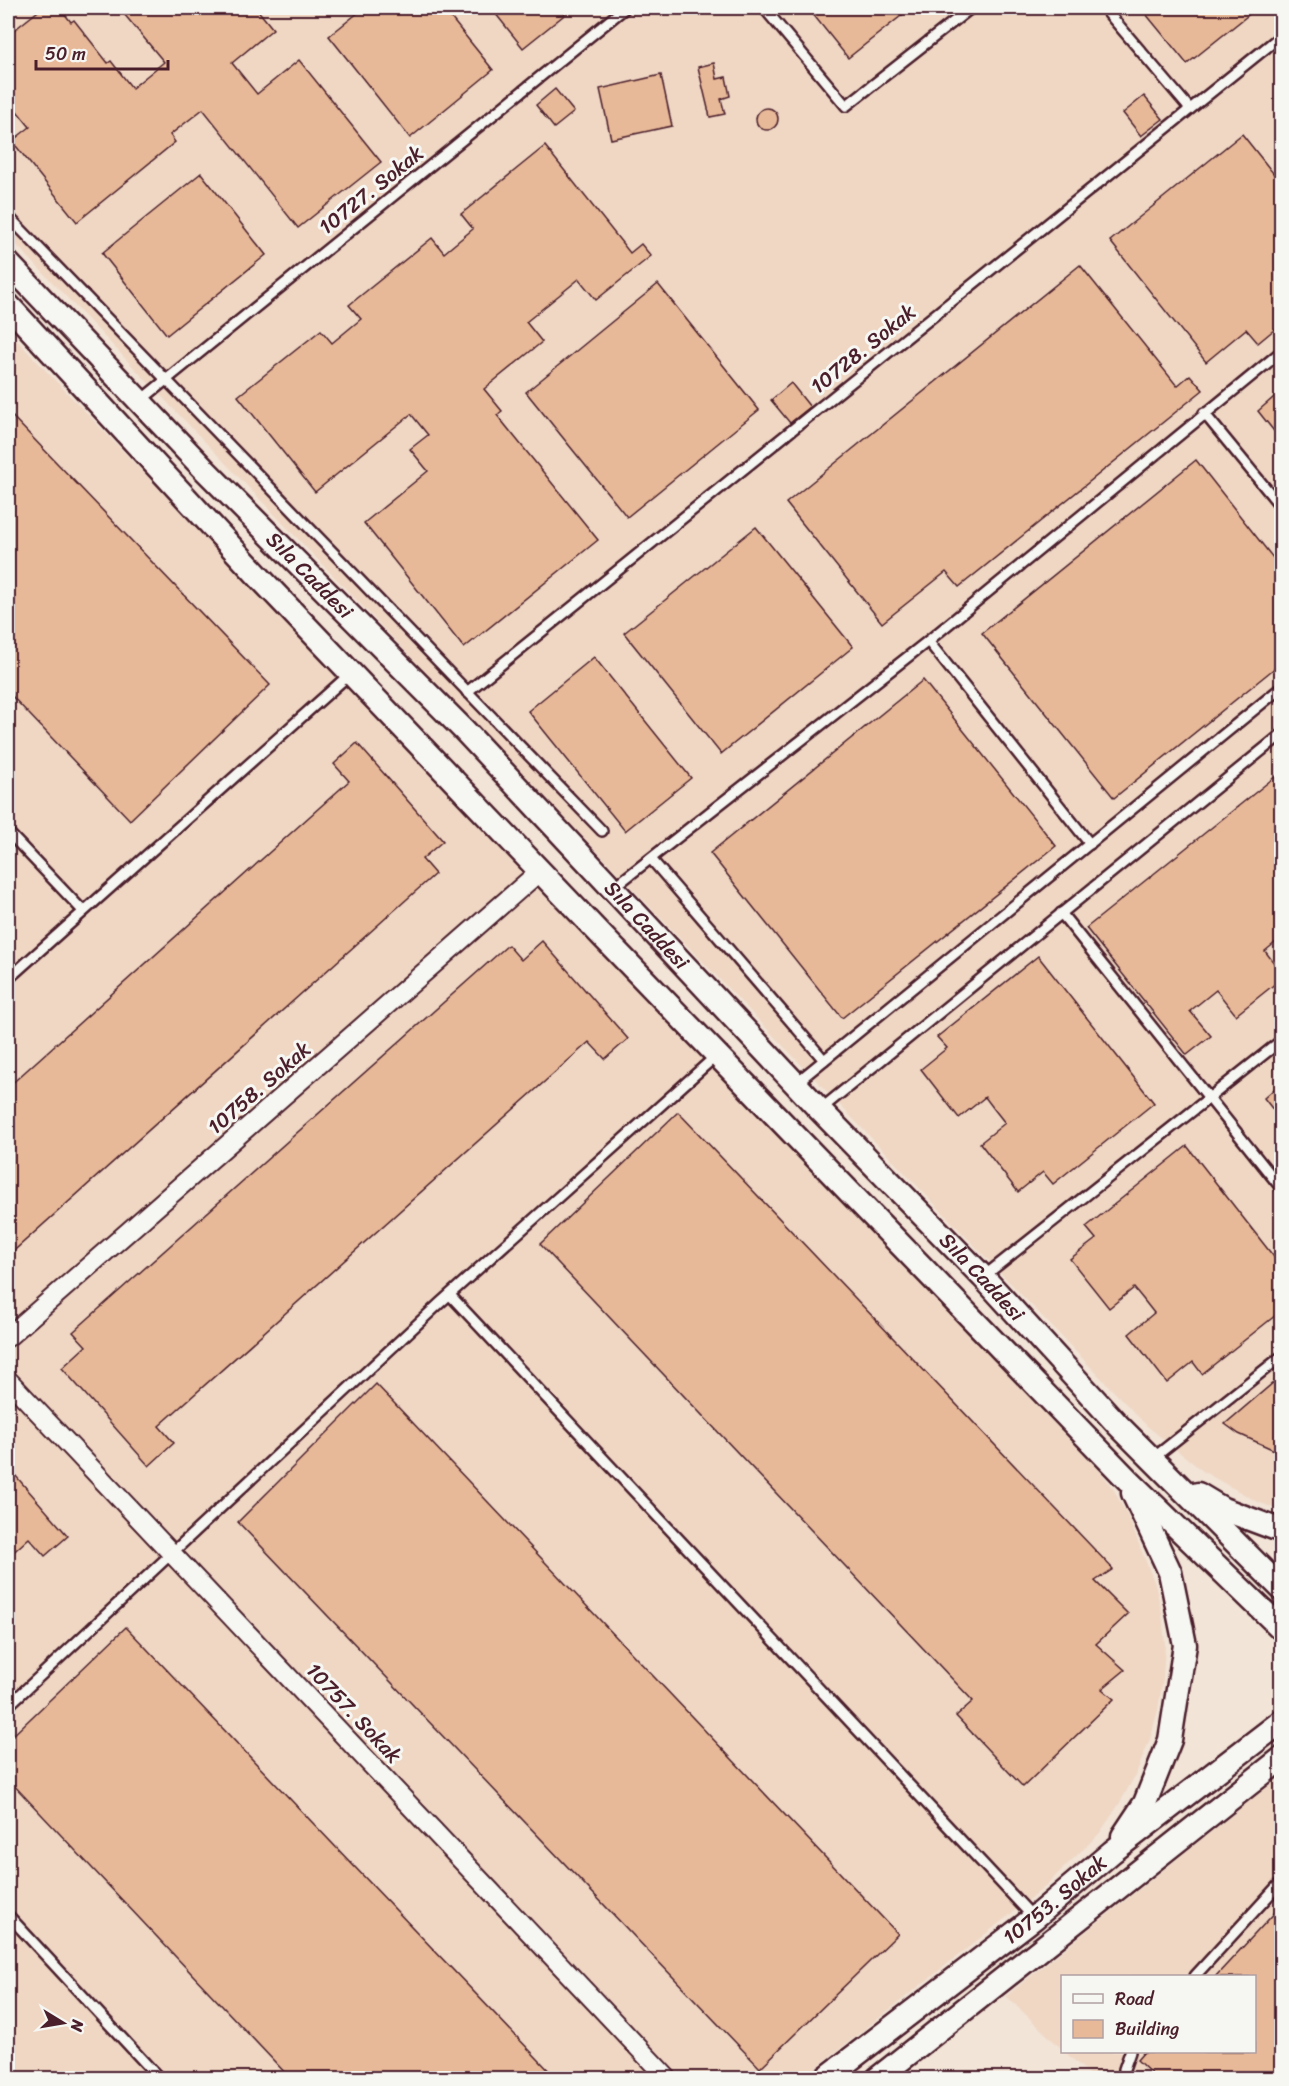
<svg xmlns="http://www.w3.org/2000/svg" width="1289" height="2086" font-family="Sriracha,sans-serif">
<rect width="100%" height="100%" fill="#f2e4d7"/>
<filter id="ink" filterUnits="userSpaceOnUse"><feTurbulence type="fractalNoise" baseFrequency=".0167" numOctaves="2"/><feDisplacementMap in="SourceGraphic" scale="12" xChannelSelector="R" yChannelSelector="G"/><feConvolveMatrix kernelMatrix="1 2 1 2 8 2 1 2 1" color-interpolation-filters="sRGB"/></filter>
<g filter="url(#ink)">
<g fill="#efd7c4">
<polygon points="8,8 1281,8 1281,1511 1256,1501 1204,1472 1147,1426 8,236"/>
<polygon points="8,331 1100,1471 1114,1490 1128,1517 1155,1584 1162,1613 1165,1645 1163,1678 1158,1710 1150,1739 1135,1776 1118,1806 1099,1834 1040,1891 803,2078 8,2078 8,1359 11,1355 8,1352"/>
<polygon points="1281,1776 1281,2078 1093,2078 1065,2052 1254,2052 1254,1976 1062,1976 1062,2049 1006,1996"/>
</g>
<g fill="#e8b998" stroke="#4a1f2b" stroke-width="1.5">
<polygon points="42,8 60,8 71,22 74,20 108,63 111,61 132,88 164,62 119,8 256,8 273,29 232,63 257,94 299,60 381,162 298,228 203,109 170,135 175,142 77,222 12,141 30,127 8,100 8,35"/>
<polygon points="364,8 443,8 493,70 410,138 329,36"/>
<polygon points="491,8 573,8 523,48"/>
<polygon points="808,8 911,8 848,58"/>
<polygon points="1141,8 1257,8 1187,64"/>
<polygon points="714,63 717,79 726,77 730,96 721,99 725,114 710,117 698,67"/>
<polygon points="661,75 672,126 611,139 600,89"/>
<polygon points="555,89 574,112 554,128 536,105"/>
<polygon points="1144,96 1163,119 1141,136 1123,113"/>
<circle cx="767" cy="119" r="11"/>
<polygon points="1242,134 1281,183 1281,324 1258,343 1246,329 1206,362 1110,241"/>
<polygon points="545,146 630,253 641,244 651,256 596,300 579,279 526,322 542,342 484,389 502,411 497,415 598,540 464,648 364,523 428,471 410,449 428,435 411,414 315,492 238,396 321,330 332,343 361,319 349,305 432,238 444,253 473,229 461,214"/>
<polygon points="201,173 266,255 167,335 102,253"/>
<polygon points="1080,265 1177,386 1190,375 1203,390 959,587 946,572 882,623 786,503"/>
<polygon points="658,284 759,410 627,517 526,392"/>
<polygon points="791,383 810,407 790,423 771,400"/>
<polygon points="1281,391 1281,440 1258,411"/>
<polygon points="8,412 270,685 130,820 8,692"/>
<polygon points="1196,460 1281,568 1281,663 1114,798 982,633"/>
<polygon points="756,527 853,647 721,754 624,633"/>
<polygon points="594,657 691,778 625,831 528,711"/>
<polygon points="923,680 1056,846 842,1018 710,853"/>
<polygon points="357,743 443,841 422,859 435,874 8,1256 8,1087 349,781 334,764"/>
<polygon points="1281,772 1281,938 1265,951 1281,972 1281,979 1236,1015 1216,990 1190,1011 1211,1036 1187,1055 1086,928"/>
<polygon points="542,941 628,1039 605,1059 589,1042 159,1426 174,1443 149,1466 62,1368 86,1346 73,1332 508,945 521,960"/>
<polygon points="1038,956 1154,1103 1053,1184 1043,1172 1018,1192 980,1143 1005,1123 994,1109 985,1097 959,1118 921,1069 947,1048 937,1037"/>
<polygon points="1281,1083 1281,1120 1264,1098"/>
<polygon points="678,1112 1113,1569 1095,1581 1128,1614 1096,1644 1125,1670 1102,1689 1114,1699 1023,1787 956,1716 973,1701 540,1244"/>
<polygon points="1187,1146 1281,1266 1281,1311 1202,1374 1193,1362 1167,1383 1129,1334 1154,1313 1143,1299 1134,1288 1109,1308 1070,1259 1096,1239 1086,1227"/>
<polygon points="1281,1376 1281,1453 1239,1434 1225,1424"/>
<polygon points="376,1384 898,1934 760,2068 238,1522"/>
<polygon points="8,1467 68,1536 45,1556 29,1538 8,1557"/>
<polygon points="126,1627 557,2079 291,2079 8,1779 8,1740"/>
<polygon points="1281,1906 1281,2079 1157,2079 1137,2060 1144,2052 1254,2052 1254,1977 1215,1977"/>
</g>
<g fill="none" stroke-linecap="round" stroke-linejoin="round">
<defs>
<g id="service">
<polyline points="764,8 846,106 971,8"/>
<polyline points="1104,8 1190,109"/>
<polyline points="8,216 602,831"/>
<polyline points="140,401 625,8"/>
<polyline points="1204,413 1282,508"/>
<polyline points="928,641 1090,844"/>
<polyline points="467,692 1282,35"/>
<polyline points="8,832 83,911"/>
<polyline points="651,859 824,1060"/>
<polyline points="613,888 928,641 1282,351"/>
<polyline points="1061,913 1282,1189"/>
<polyline points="8,979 351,673"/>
<polyline points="796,1083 1282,687"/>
<polyline points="821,1109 1282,734"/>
<polyline points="983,1277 1282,1040"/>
<polyline points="450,1295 1033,1917"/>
<polyline points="1152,1459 1282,1356"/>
<polyline points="8,1706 440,1303 717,1055"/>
<polyline points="8,1915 159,2078"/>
<polyline points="1195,1976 1282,1881"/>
<polyline points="1124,2078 1124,2069 1130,2052"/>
</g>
<g id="minor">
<polyline points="8,1337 540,871"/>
<polyline points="8,1380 667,2078"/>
</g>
<g id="tertiary">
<path id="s1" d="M8 263 205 470 464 730 820 1110 983 1277 1118 1425 1282 1589"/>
<polyline points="8,305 261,579 603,937 1128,1480 1282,1629"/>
<polyline points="1198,1494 1223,1509 1282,1531"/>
<polyline points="1123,1836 1145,1803 1170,1740 1185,1645 1170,1572 1133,1493"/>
<path id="s2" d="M826 2078 1034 1918 1112 1852 1282 1721"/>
<polyline points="878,2078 1282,1758"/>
</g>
</defs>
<use href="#service" stroke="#4a1f2b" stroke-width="14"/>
<use href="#minor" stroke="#4a1f2b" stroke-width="22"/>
<use href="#tertiary" stroke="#4a1f2b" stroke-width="27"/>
<use href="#service" stroke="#f6f6f2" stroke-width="9"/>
<use href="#minor" stroke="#f6f6f2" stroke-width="18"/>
<use href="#tertiary" stroke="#f6f6f2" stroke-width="22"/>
</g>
</g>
<g text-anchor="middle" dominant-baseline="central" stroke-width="6" stroke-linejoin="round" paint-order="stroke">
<g font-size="21" fill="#4a1f2b" stroke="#f6f6f2">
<text transform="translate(371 190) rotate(-39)">10727. Sokak</text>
<text transform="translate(863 349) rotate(-39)">10728. Sokak</text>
<text stroke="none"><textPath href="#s1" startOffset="434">Sıla Caddesi</textPath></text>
<text stroke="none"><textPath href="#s1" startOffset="920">Sıla Caddesi</textPath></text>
<text transform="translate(259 1088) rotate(-41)">10758. Sokak</text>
<text stroke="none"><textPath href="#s1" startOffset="1406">Sıla Caddesi</textPath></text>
<text transform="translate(354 1713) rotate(47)">10757. Sokak</text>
<text stroke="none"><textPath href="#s2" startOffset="290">10753. Sokak</textPath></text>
</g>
</g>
<rect width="1289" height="2086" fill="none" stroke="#f6f6f2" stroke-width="30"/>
<rect x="15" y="15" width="1259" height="2056" fill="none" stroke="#4a1f2b" stroke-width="2" filter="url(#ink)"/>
<rect x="1061" y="1975" width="195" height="78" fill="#f6f6f2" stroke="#b1a0a2" stroke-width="1.5"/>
<rect x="1073" y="1994" width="30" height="9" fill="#f6f6f2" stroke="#b1a0a2" stroke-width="1.5"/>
<text x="1115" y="2005" font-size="18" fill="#4a1f2b">Road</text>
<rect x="1073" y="2020" width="30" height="18" fill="#e8b998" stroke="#b1a0a2" stroke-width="1.5"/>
<text x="1115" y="2035" font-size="18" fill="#4a1f2b">Building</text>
<g transform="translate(63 2023) rotate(101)" stroke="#f6f6f2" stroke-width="4.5" paint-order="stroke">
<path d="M0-4.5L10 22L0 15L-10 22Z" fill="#4a1f2b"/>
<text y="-9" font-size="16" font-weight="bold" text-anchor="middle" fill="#4a1f2b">N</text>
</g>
<path d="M36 60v9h132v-9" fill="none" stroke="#4a1f2b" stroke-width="3"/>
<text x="45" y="60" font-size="18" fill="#4a1f2b" stroke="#f6f6f2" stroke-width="4.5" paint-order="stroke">50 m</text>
</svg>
